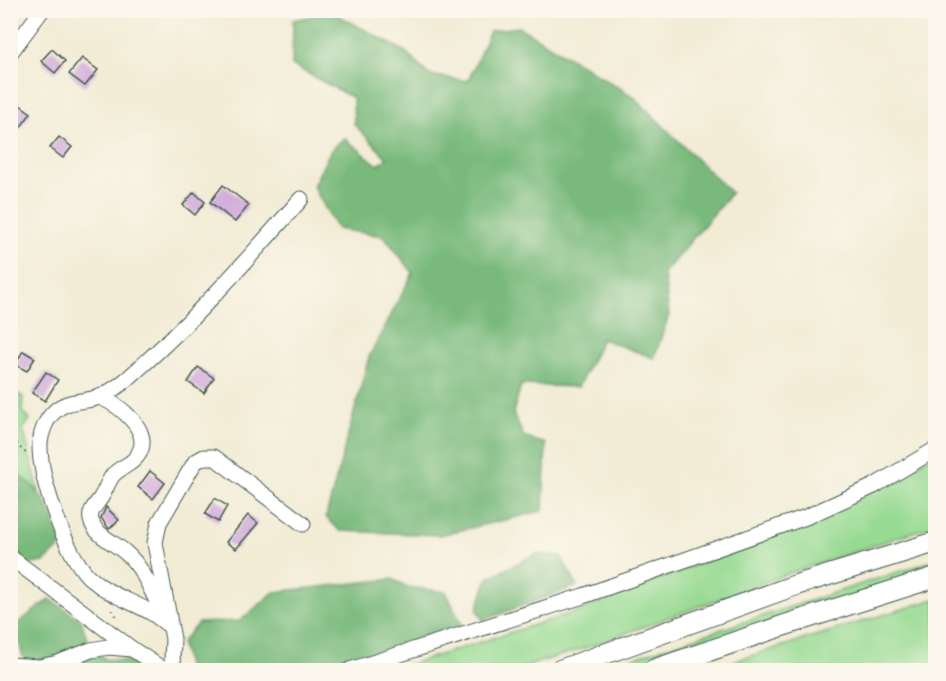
<svg xmlns="http://www.w3.org/2000/svg" width="946" height="681" font-family="Caveat,sans-serif">
<rect width="100%" height="100%" fill="#fbf7ec"/>
<filter id="ink" filterUnits="userSpaceOnUse"><feTurbulence type="fractalNoise" baseFrequency=".0167" numOctaves="2"/><feDisplacementMap in="SourceGraphic" scale="12" xChannelSelector="R" yChannelSelector="G"/><feConvolveMatrix kernelMatrix="1 2 1 2 8 2 1 2 1" color-interpolation-filters="sRGB"/></filter>
<filter id="wash" filterUnits="userSpaceOnUse"><feTurbulence type="fractalNoise" baseFrequency=".008" numOctaves="4" result="noise"/><feDisplacementMap in="SourceGraphic" scale="24" xChannelSelector="R" yChannelSelector="G"/><feGaussianBlur stdDeviation="1.35" result="paint"/><feColorMatrix in="noise" values="0 0 0 0 0 0 0 0 0 0 0 0 0 0 0 0 0 1.4 0 .05"/><feComposite in="paint" operator="in"/></filter>
<g filter="url(#wash)">
<rect width="100%" height="100%" fill="#f2ecd5"/>
<g fill="#97da92" stroke="#5b8c63" stroke-width="1.5">
<polygon points="10,389 23,397 22,410 30,420 23,429 39,491 11,472"/>
<polygon points="935,455 935,525 790,573 591,646 515,670 392,670 578,611 808,521"/>
<polygon points="935,560 935,571 629,670 596,670"/>
<polygon points="935,599 935,670 705,670"/>
</g>
<g fill="#79ba7c" stroke="#4c7c58" stroke-width="1.5">
<polygon points="332,12 406,52 429,75 468,81 490,31 519,27 633,96 731,193 664,273 669,315 654,358 602,339 578,387 521,385 513,413 524,437 546,444 543,511 440,535 340,531 326,517 369,357 413,273 384,236 337,229 313,186 331,150 344,138 378,165 387,158 354,124 353,98 292,65 293,20"/>
<path d="M11 472C44 486 52 514 62 545L44 562 11 567Z"/>
<polygon points="536,554 561,556 577,586 483,620 477,610 488,578"/>
<polygon points="392,579 408,587 446,592 462,625 319,670 188,670 181,643 198,623 240,621 274,592"/>
<polygon points="50,599 81,620 88,642 105,659 141,661 151,670 27,670 14,626"/>
</g>
<g id="blocks">
<g fill="#d2aeda">
<polygon points="52,49 65,61 55,73 41,61"/>
<polygon points="82,58 98,70 85,86 69,74"/>
<polygon points="10,98 31,113 20,128 10,121"/>
<polygon points="59,137 72,147 63,158 50,148"/>
<polygon points="223,185 249,205 235,222 210,202"/>
<polygon points="194,192 205,202 195,215 183,205"/>
<polygon points="23,351 35,358 27,371 15,365"/>
<polygon points="198,367 214,378 204,393 188,382"/>
<polygon points="46,372 58,380 45,401 32,393"/>
<polygon points="150,471 165,483 153,499 138,487"/>
<polygon points="215,498 227,506 218,522 205,514"/>
<polygon points="106,507 119,520 109,529 101,518"/>
<polygon points="248,515 258,523 236,549 226,542"/>
</g>
</g>
</g>
<g filter="url(#ink)">
<use href="#blocks" fill-opacity="0" stroke="#3f574c" stroke-width="1.5"/>
<g fill="none" stroke-linecap="round" stroke-linejoin="round">
<defs>
<g id="minor">
<polyline points="10,53 42,10"/>
<path d="M100 397C119 405 154 431 138 455 132 465 120 467 113 475 107 483 105 492 100 499 95 506 89 511 91 520 95 536 116 543 127 554 144 569 152 593 163 613"/>
<polyline points="10,557 132,649 164,670"/>
<path d="M170 626C164 622 158 617 152 613 130 600 110 596 89 577 65 553 39 477 40 443 41 432 46 419 55 411 69 398 87 403 102 396 113 390 126 381 135 372 195 319 248 259 301 199"/>
<polyline points="10,665 39,667 58,663 91,650 108,647 132,649"/>
<polyline points="175,670 172,659 173,639 155,543 159,523 195,462 204,457 214,457 303,524"/>
<polyline points="350,670 583,596 806,517 874,486 936,449"/>
</g>
<g id="major">
<polyline points="560,670 796,585 936,542"/>
<polyline points="653,670 785,625 936,577"/>
</g>
</defs>
<use href="#minor" stroke="#3f574c" stroke-width="17"/>
<use href="#major" stroke="#3f574c" stroke-width="22"/>
<g stroke="#3f574c" stroke-width="2" stroke-dasharray="1.5 4.5" stroke-linecap="butt">
<polyline points="10,433 22,450 26,453"/>
<polyline points="112,610 119,620"/>
</g>
<use href="#minor" stroke="#fff" stroke-width="15"/>
<use href="#major" stroke="#fff" stroke-width="20"/>
</g>
</g>
<rect width="946" height="681" fill="none" stroke="#fbf7ec" stroke-width="36"/>
</svg>
